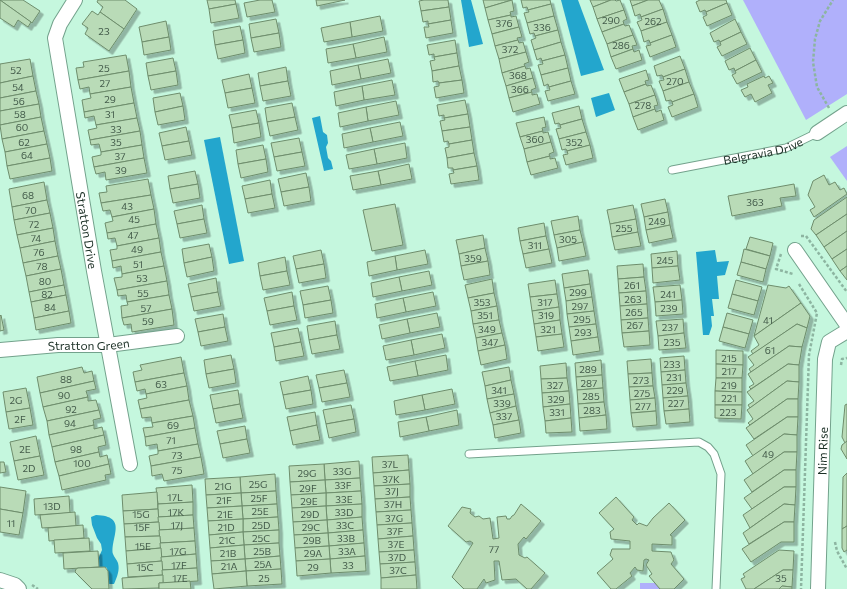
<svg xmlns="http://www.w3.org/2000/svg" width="847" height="589" font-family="Commissioner,sans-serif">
<defs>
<filter id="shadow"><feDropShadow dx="3.5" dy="3.5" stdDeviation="0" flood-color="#0004"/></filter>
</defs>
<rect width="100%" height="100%" fill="#c5f7de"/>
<g fill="#b0b0fb">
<polygon points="743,0 847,0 847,94 806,120"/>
<polygon points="847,146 847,181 830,157"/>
<polygon points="640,583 655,583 660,589 640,589"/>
</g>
<g fill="#23a6cd">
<polygon points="461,0 471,0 483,44 469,47"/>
<polygon points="561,0 578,0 604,70 581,76"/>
<polygon points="609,93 615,110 596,117 591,98"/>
<polygon points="320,116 323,132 327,135 328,143 326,147 328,158 331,161 333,169 324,171 312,118"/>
<polygon points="220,137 244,261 229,264 204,140"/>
<polygon points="715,250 717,262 729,261 725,275 717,276 719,299 712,299 714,316 711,316 712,326 709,335 703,335 696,252"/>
<path d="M96 515C129 516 110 538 113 554 114 557 117 560 118 563 120 570 117 577 114 584H109L107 568 105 567H99V557L102 550 101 544 97 538 92 525 91 517Z"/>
</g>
<g fill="#b9dbb7" stroke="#6e8d6c" filter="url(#shadow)">
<polygon points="0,0 23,0 40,11 32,23"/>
<polygon points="0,0 31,22 28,27 18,20 14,27 0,18"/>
<polygon points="98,0 125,0 137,9 124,29 100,12 103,7 97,2"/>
<polygon points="207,0 235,0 236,4 209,9"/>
<polygon points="260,0 272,0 275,12 247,17 244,3"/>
<polygon points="316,0 345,0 317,6"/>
<polygon points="424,0 448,0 449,7 421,11 419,1"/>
<polygon points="483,0 512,0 485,8"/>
<polygon points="512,0 514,11 510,12 511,15 488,20 485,8"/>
<polygon points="521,0 550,0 551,4 528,10 527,7 523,8"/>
<polygon points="590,0 611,0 593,7"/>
<polygon points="611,0 615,0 616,1 620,0 624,10 597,19 593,7"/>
<polygon points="630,0 648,0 632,6"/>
<polygon points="648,0 659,0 663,9 641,17 640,14 635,16 632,6"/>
<polygon points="700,0 726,0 727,3 706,12 705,10 700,12 696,2"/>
<polygon points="727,3 732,15 707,26 703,17 707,15 706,12"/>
<polygon points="236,4 239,18 211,23 209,9"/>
<polygon points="551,4 554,16 527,23 524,13 529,12 528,10"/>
<polygon points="449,7 451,20 428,24 428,21 423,22 421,11"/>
<polygon points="663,9 667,22 641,31 637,22 642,20 641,17"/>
<polygon points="624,10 627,19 623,21 624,24 602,32 597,19"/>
<polygon points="92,11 98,15 100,12 124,29 109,51 85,34 88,28 82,24"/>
<polygon points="511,15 511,17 516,16 519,27 492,34 488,20"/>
<polygon points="380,16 383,31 352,37 350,22"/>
<polygon points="554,16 558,30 535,36 534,33 530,34 527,23"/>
<polygon points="276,19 279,33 251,38 249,24"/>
<polygon points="735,19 741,32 720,42 719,40 714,42 710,33"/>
<polygon points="451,20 453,33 426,38 424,27 429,27 428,24"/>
<polygon points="166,21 169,37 142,42 139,27"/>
<polygon points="350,22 352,37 324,42 321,28"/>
<polygon points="667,22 672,35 650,43 649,40 644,42 641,31"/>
<polygon points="624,24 625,26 629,25 633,35 607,44 602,32"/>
<polygon points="240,26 243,40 215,45 213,31"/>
<polygon points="519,27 522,37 517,38 518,40 495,46 492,34"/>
<polygon points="558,30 561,42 534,50 531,40 536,38 535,36"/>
<polygon points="741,32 747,44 722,56 717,47 721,45 720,42"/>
<polygon points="279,33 281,47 254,52 251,38"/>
<polygon points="633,35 637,45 632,46 633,49 611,57 607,44"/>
<polygon points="672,35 676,47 650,57 646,46 651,45 650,43"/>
<polygon points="169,37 171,50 144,55 142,42"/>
<polygon points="384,37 387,52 356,58 353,44"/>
<polygon points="243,40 245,53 218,59 215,45"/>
<polygon points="455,40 457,53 434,57 434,54 429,55 427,45"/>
<polygon points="518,40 519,43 523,42 526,52 499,59 495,46"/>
<polygon points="561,42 565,55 542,61 541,58 537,60 534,50"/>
<polygon points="353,44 356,58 328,63 326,49"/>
<polygon points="750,48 756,60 735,71 734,68 729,70 725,61"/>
<polygon points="633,49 634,52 639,50 642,60 616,69 611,57"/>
<polygon points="526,52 529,62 524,64 525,66 502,73 499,59"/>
<polygon points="457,53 459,66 432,71 430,61 435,60 434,57"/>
<polygon points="126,55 129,71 78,80 76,68 84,67 83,62"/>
<polygon points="565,55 568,68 541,75 538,65 543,64 542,61"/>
<polygon points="680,56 685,69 663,77 662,75 657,76 654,66"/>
<polygon points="173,58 176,71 148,76 146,63"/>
<polygon points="30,59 33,76 0,83 0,64"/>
<polygon points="388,59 391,73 361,79 358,65"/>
<polygon points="756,60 762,72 737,84 732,75 736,73 735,71"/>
<polygon points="358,65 361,79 332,85 330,71"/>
<polygon points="459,66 462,80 439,83 438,81 433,82 432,71"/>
<polygon points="525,66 526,69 530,68 533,78 506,86 502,73"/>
<polygon points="286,67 288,81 260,86 258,73"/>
<polygon points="568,68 571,81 549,87 548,84 544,86 541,75"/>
<polygon points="685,69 689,82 663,91 659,81 664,80 663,77"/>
<polygon points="646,70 649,80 645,81 646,84 624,92 619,79"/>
<polygon points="129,71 131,87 90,94 89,87 80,89 78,80"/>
<polygon points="176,71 178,85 151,90 148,76"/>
<polygon points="249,74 252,88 225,93 222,80"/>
<polygon points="33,76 36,91 0,98 0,83"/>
<polygon points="764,76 765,78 769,76 773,83 768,85 772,93 755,102 751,94 745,97 741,90 748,87 747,84"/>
<polygon points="533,78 536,88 531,90 532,92 509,98 506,86"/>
<polygon points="392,80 395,95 364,100 362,86"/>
<polygon points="462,80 464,93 436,98 434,87 439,86 439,83"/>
<polygon points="288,81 291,96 263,101 260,86"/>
<polygon points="571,81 575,94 548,101 545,91 550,90 549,87"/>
<polygon points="689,82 694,94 672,102 671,100 666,101 663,91"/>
<polygon points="646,84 647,86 651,85 655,95 629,104 624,92"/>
<polygon points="362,86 364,100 336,106 334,92"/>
<polygon points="131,87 134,103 84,112 82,100 91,98 90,94"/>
<polygon points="252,88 255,103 228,108 225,93"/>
<polygon points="36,91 39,104 0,111 0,98"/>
<polygon points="532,92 532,95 537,94 540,104 513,112 509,98"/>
<polygon points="180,93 183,106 155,112 153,98"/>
<polygon points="694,94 698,107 672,117 668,107 673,105 672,102"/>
<polygon points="655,95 658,105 654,106 655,109 633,117 629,104"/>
<polygon points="465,100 468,114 444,118 444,115 439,116 437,105"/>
<polygon points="396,101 399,115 368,121 366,107"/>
<polygon points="134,103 137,118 96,125 94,116 85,118 84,112"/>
<polygon points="292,103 295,117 267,122 265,108"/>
<polygon points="39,104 41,117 0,125 0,111"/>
<polygon points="183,106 185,120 158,125 155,112"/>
<polygon points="579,106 582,119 560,125 559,123 555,124 552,113"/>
<polygon points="366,107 368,121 340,127 338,113"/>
<polygon points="655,109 656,112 661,110 664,120 638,130 633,117"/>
<polygon points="256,110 259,123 232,128 229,115"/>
<polygon points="468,114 470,127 442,131 440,121 445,120 444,118"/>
<polygon points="41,117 44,131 2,139 0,125"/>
<polygon points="295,117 298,130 270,136 267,122"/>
<polygon points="544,117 546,127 542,128 543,131 520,137 516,123"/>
<polygon points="137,118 140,131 90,140 88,130 97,128 96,125"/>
<polygon points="582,119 586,132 559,139 556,129 561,128 560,125"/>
<polygon points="400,122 403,136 373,142 370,128"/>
<polygon points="259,123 261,137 234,143 232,128"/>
<polygon points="186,127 189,141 162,146 159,133"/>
<polygon points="470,127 472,140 449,144 448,141 444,142 442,131"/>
<polygon points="370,128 373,142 344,148 342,134"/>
<polygon points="44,131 47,144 5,152 2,139"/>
<polygon points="140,131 142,145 101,152 99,144 91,145 90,140"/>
<polygon points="543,131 543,133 548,132 551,142 524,149 520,137"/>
<polygon points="586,132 590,145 567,151 566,149 562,150 559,139"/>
<polygon points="299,138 302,152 274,157 271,143"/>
<polygon points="472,140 474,153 447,158 445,148 449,147 449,144"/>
<polygon points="189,141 192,155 165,160 162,146"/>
<polygon points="551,142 554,152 549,154 550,156 527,162 524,149"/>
<polygon points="405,143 407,158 377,164 374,149"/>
<polygon points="47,144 50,158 7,166 5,152"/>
<polygon points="142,145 144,158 94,167 92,157 101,155 101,152"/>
<polygon points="263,145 266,159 238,164 236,150"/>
<polygon points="590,145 593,158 566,165 563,155 568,154 567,151"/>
<polygon points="374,149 377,164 349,169 346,155"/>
<polygon points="302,152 305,166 277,171 274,157"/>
<polygon points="474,153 477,166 453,170 453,168 448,168 447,158"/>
<polygon points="550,156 550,159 555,158 558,168 531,175 527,162"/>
<polygon points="50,158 52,171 10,179 7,166"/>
<polygon points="144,158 147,173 106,180 105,172 96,174 94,167"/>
<polygon points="266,159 268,172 241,178 238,164"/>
<polygon points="409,164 412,179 381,185 378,171"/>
<polygon points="477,166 479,180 451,184 449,174 454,173 453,170"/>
<polygon points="195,171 198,184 170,189 168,176"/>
<polygon points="378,171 381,185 353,190 350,176"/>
<polygon points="306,173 309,187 281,192 278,179"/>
<polygon points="824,175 829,185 835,182 840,190 844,188 847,194 814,217 810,210 815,207 808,195 813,181"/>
<polygon points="148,179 151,195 101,203 99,193 107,192 106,186"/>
<polygon points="270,180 272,194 245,199 242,186"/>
<polygon points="44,182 47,200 12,207 9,189"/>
<polygon points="198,184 200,198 173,203 170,189"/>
<polygon points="794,184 796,196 780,198 782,206 732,216 728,196"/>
<polygon points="309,187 311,201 284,206 281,192"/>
<polygon points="272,194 275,208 248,213 245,199"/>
<polygon points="151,195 154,209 112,217 110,210 103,211 101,203"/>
<polygon points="847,197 847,214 816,235 811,229 814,220"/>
<polygon points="665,199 668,212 644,217 641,204"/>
<polygon points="47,200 50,213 14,220 12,207"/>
<polygon points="395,204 403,245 372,251 363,210"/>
<polygon points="202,205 204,219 177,224 174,211"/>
<polygon points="633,205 636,219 610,224 607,210"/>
<polygon points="154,209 156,224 107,233 105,223 113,221 112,217"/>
<polygon points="668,212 670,225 646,230 644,217"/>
<polygon points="50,213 53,228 17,235 14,220"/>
<polygon points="847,214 847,231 824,247 816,235"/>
<polygon points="578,216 580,230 554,235 551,221"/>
<polygon points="204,219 207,233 180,238 177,224"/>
<polygon points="636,219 638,232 612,237 610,224"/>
<polygon points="544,223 546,236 520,241 518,228"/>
<polygon points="156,224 159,238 117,246 115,238 108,239 107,233"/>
<polygon points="670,225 673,238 649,243 646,230"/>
<polygon points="53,228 55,241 20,248 17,235"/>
<polygon points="580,230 583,242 557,248 554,235"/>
<polygon points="847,231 847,249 832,259 824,247"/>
<polygon points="638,232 641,246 615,250 612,237"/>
<polygon points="483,235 485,248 459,254 456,240"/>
<polygon points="546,236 549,249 523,254 520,241"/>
<polygon points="750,237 773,243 770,256 746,249"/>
<polygon points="159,238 161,252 112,261 110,250 117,249 117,246"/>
<polygon points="55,241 58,256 23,263 20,248"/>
<polygon points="583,242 586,256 559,261 557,248"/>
<polygon points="209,244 212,257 184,263 182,249"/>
<polygon points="485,248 488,261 461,266 459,254"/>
<polygon points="549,249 552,263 526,268 523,254"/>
<polygon points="744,249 770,256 766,269 741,262"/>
<polygon points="847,249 847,266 840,271 832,259"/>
<polygon points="321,250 324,264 296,269 293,256"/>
<polygon points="425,250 428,264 397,270 395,256"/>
<polygon points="677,251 678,266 652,268 651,254"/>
<polygon points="161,252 164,266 122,274 121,266 113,268 112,261"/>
<polygon points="58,256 61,269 26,276 23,263"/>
<polygon points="395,256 397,270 369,276 367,262"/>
<polygon points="212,257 214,271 187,277 184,263"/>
<polygon points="285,257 287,271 260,276 258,263"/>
<polygon points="488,261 490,275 464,280 461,266"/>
<polygon points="741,262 766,269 763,282 737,275"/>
<polygon points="324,264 326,278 299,283 296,269"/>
<polygon points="643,264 644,277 618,279 617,266"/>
<polygon points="164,266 167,281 117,290 114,278 122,277 122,274"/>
<polygon points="678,266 680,280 653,283 652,268"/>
<polygon points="847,266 847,280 840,271"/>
<polygon points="61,269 64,285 29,292 26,276"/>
<polygon points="588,270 590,284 564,288 562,274"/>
<polygon points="287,271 290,285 263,290 260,276"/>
<polygon points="429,271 432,285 402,291 399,277"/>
<polygon points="399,277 402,291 373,297 371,283"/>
<polygon points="644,277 646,291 619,293 618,279"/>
<polygon points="216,278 218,292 191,297 188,284"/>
<polygon points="492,279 494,293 468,298 465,285"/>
<polygon points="555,280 557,294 530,297 528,284"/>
<polygon points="736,280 762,287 758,301 732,294"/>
<polygon points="167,281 169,295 127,302 126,295 118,296 117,290"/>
<polygon points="590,284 592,297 566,301 564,288"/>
<polygon points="64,285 66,295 31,302 29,292"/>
<polygon points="680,285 682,300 655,302 653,287"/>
<polygon points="768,285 786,288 789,286 801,303 754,336"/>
<polygon points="328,286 331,300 303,305 300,291"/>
<polygon points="646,291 647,304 620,306 619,293"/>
<polygon points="218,292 221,306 194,311 191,297"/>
<polygon points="292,292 294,306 267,311 264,298"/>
<polygon points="433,292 436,306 406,312 403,298"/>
<polygon points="494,293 497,306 471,311 468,298"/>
<polygon points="557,294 559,307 532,311 530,297"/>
<polygon points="732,294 758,301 754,315 728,308"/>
<polygon points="66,295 69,311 34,318 31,302"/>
<polygon points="169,295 172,309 122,318 121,306 128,305 127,302"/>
<polygon points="592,297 594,311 567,314 566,301"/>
<polygon points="403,298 406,312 377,318 375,304"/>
<polygon points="331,300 333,313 305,318 303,305"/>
<polygon points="682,300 683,314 656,316 655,302"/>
<polygon points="801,303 810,316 807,328 797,324 753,354 751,351 759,345 754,336"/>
<polygon points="647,304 648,318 621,320 620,306"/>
<polygon points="294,306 297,320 270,325 267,311"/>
<polygon points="497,306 499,320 473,324 471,311"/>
<polygon points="559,307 560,320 534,324 532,311"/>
<polygon points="172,309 174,325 132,332 131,324 124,325 122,318"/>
<polygon points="69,311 71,323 36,330 34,318"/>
<polygon points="594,311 596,324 569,327 567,314"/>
<polygon points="437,313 440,327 410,333 407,319"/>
<polygon points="727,313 753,320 749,334 723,327"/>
<polygon points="223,314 225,327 198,332 195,319"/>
<polygon points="1,315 4,330 0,331 0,316"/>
<polygon points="648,318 649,331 622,333 621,320"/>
<polygon points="407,319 410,333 382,339 379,325"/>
<polygon points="683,319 684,333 658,336 656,321"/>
<polygon points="499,320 502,333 476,338 473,324"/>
<polygon points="560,320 562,334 536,337 534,324"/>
<polygon points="335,321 337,335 309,340 307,326"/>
<polygon points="596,324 598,337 571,341 569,327"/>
<polygon points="797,324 807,328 802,347 789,346 751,372 749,369 754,365 748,357"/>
<polygon points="225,327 228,341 201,346 198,332"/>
<polygon points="723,327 749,334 745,348 719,341"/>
<polygon points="298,328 301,342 274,347 271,333"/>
<polygon points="649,331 650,345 624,347 622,333"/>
<polygon points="502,333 505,345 478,351 476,338"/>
<polygon points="684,333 686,348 659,350 658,336"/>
<polygon points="442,334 445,348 414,355 411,340"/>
<polygon points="562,334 564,347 538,351 536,337"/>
<polygon points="337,335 340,349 312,354 309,340"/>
<polygon points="598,337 600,351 573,355 571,341"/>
<polygon points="411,340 414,355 386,360 383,346"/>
<polygon points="301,342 304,356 276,361 274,347"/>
<polygon points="505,345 507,359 481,365 478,351"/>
<polygon points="789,346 802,347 799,365 788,364 751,389 749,387 754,384 748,374"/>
<polygon points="716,350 743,351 743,365 716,364"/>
<polygon points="231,355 234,369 206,374 204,360"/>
<polygon points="446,355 448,370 418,376 415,361"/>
<polygon points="684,356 685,370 661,372 660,358"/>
<polygon points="181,357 184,373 135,382 133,372 142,370 140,365"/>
<polygon points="651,359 652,373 628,374 627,361"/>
<polygon points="601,360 602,375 576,377 575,363"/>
<polygon points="415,361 418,376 390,381 387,367"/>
<polygon points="566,363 567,378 541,379 540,366"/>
<polygon points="716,364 743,365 742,378 716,378"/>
<polygon points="788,364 799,365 799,382 787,381 750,408 748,405 754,401 747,392"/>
<polygon points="82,367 84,373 92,371 94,381 40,393 37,377"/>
<polygon points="509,367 511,380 485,386 482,372"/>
<polygon points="234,369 236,383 209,388 206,374"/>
<polygon points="344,370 347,383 319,388 316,375"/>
<polygon points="685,370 686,383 662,385 661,372"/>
<polygon points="184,373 187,386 146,394 145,389 137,391 135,382"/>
<polygon points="652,373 653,386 629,387 628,374"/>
<polygon points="602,375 603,388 577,390 576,377"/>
<polygon points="308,376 311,390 283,395 280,382"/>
<polygon points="567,378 569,391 542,393 541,379"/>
<polygon points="716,378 742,378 742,392 715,391"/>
<polygon points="511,380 514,394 487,399 485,386"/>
<polygon points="94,381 96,389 86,391 88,397 43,407 40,393"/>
<polygon points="787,381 799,382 798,399 787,399 750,425 748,423 753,419 747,410"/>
<polygon points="347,383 350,397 322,402 319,388"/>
<polygon points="686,383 688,396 663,398 662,385"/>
<polygon points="187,386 189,400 140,409 138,400 147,398 146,394"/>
<polygon points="653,386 655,398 630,400 629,387"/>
<polygon points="26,388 30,408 6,412 3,392"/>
<polygon points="603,388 604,402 578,404 577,390"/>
<polygon points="452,389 455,404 425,410 422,395"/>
<polygon points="238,390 240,404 213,409 210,395"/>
<polygon points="311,390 313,404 286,409 283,395"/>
<polygon points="569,391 570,404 543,407 542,393"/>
<polygon points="715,391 742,392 742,405 715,405"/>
<polygon points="514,394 516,406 490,413 487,399"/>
<polygon points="422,395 425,410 396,415 394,401"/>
<polygon points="688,396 689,409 664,411 663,398"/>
<polygon points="88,397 88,401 96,400 99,410 47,421 43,407"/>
<polygon points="655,398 656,411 631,413 630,400"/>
<polygon points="787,399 798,399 798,417 787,417 754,439 746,428"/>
<polygon points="189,400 193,416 152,423 151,417 142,418 140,409"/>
<polygon points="604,402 606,415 579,418 578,404"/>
<polygon points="240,404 243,418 216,423 213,409"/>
<polygon points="570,404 571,418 545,421 543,407"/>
<polygon points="847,404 847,441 845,443 842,437 845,405"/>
<polygon points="351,405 354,419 326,424 323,410"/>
<polygon points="715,405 742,405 741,419 715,418"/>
<polygon points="516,406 519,420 493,425 490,413"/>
<polygon points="30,408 33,425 9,429 6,412"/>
<polygon points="689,409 690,422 666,424 664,411"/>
<polygon points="99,410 101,418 93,420 94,425 49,435 47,421"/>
<polygon points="457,410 459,425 429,431 426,417"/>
<polygon points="656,411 657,425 633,427 631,413"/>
<polygon points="315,412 317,425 290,431 287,417"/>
<polygon points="606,415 607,429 580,431 579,418"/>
<polygon points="193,416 195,428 145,437 143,428 153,427 152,423"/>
<polygon points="426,417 429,431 400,437 398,422"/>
<polygon points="787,417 798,417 797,435 784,434 753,456 746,445"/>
<polygon points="571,418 572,432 546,433 545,421"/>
<polygon points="354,419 356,432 329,438 326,424"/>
<polygon points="519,420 521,433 495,438 493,425"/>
<polygon points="94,425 94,429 102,427 104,435 52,447 49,435"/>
<polygon points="317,425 320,440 293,445 290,431"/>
<polygon points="245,426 247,439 220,444 217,431"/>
<polygon points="195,428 198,444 158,451 157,444 146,446 145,437"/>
<polygon points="784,434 797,435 797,452 784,452 753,474 745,461"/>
<polygon points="104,435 106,445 98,447 99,452 55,462 52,447"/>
<polygon points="36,436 40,456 14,461 10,442"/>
<polygon points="247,439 250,453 223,458 220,444"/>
<polygon points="847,441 847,459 841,449 842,445"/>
<polygon points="198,444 201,457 151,466 149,456 158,454 158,451"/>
<polygon points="99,452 100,457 107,455 109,464 59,476 55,462"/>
<polygon points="784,452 797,452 796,470 784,470 752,492 744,480"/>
<polygon points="408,455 409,470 373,473 372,457"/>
<polygon points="40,456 44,475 18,480 14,461"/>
<polygon points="201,457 204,474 164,481 162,474 152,476 151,466"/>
<polygon points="359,461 360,478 325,480 324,464"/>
<polygon points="0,462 4,462 6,472 0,473"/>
<polygon points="109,464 111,474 105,475 106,480 62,490 59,476"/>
<polygon points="324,464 325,480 290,482 289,466"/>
<polygon points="409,470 410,484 374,486 373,473"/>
<polygon points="784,470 796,470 796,487 784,487 752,509 744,498"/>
<polygon points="847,473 847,526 842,529 843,477"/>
<polygon points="275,474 276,491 241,493 240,477"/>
<polygon points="240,477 241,493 206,495 205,479"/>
<polygon points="360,478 361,491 326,493 325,480"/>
<polygon points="325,480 326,493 291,495 290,482"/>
<polygon points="410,484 410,497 375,499 374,486"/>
<polygon points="192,485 193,502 158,504 156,488"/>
<polygon points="0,487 26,491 23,513 0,509"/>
<polygon points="784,487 796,487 795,505 784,504 750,528 743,515"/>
<polygon points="276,491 277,504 242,506 241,493"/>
<polygon points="361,491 362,504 326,506 326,493"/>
<polygon points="157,492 158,509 123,511 122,495"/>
<polygon points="241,493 242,506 207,508 206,495"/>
<polygon points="326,493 326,506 292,508 291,495"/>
<polygon points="69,496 70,513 35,515 34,499"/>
<polygon points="410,497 411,510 376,512 375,499"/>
<polygon points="616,497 634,517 632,520 637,525 639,523 647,526 653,518 669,503 685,520 670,535 672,536 672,545 652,544 652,551 671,552 674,560 671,564 684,579 674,589 660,589 649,576 652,574 646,565 649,560 646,559 644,560 643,571 637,570 635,567 630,573 632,576 616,589 611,589 597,573 613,559 610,555 612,549 630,549 630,541 611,539 610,532 614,529 599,513"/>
<polygon points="193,502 193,515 158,517 158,504"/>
<polygon points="277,504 278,517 243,519 242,506"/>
<polygon points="362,504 362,517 327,520 326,506"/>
<polygon points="521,504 541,521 526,539 524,537 518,544 519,555 525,558 527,557 545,573 531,589 527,589 516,579 502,580 499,561 494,561 495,580 486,583 484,579 477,589 464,589 452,577 473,543 470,541 466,542 448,526 462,507 471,509 470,513 475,517 479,516 483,519 490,518 493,539 499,538 497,517 506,516 507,519 510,519 512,516 514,515"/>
<polygon points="784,504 795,505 794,522 784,522 749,544 743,533"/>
<polygon points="242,506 243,519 208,521 207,508"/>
<polygon points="326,506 327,520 293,522 292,508"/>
<polygon points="0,509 23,513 19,535 0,532"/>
<polygon points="158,509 159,522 124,524 123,511"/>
<polygon points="411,510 412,523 377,525 376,512"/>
<polygon points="75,512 76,526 42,528 40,515"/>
<polygon points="193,515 194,528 159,530 158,517"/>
<polygon points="278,517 279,530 243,532 243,519"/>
<polygon points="362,517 363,530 328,533 327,520"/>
<polygon points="243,519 243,532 209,535 208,521"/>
<polygon points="327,520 328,533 294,535 293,522"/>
<polygon points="159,522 160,536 125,537 124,524"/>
<polygon points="784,522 794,522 794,542 781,542 751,562 742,549"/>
<polygon points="412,523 413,536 378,539 377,525"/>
<polygon points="83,525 84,538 49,541 48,528"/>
<polygon points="847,526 847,550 844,552 842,548 842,529"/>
<polygon points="194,528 195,541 160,543 159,530"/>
<polygon points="279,530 279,543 244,545 243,532"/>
<polygon points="363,530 364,543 329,546 328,533"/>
<polygon points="243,532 244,545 210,548 209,535"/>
<polygon points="328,533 329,546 295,548 294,535"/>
<polygon points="160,536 161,548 126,551 125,537"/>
<polygon points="413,536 414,550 379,552 378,539"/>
<polygon points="89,538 90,551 55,553 54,540"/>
<polygon points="195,541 196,554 161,557 160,543"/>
<polygon points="279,543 280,556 245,559 244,545"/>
<polygon points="364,543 365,556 330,559 329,546"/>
<polygon points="244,545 245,559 211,561 210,548"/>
<polygon points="329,546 330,559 296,561 295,548"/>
<polygon points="161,548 162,561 127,564 126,551"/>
<polygon points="414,550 415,562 380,564 379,552"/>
<polygon points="779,550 794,551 793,570 783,570 754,589 746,589 741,579 745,577 743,574"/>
<polygon points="98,551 99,567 64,569 63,553"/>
<polygon points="196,554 197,568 162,570 161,557"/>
<polygon points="280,556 281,569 246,571 245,559"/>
<polygon points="365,556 366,571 331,573 330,559"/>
<polygon points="245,559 246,571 212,574 211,561"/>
<polygon points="330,559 331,573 297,576 296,561"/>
<polygon points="162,561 163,575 128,577 127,564"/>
<polygon points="415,562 416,575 381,578 380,564"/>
<polygon points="105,567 108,571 109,589 92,589 75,572 76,569 78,568"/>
<polygon points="197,568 198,581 163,583 162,570"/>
<polygon points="281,569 282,584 247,586 246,571"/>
<polygon points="783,570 793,570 792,587 782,586 779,589 754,589"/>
<polygon points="246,571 247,586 214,589 212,574"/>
<polygon points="163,575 163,583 159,583 159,588 123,589 122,578"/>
<polygon points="416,575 417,589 381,589 381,578"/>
<polygon points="190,581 191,589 159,589 159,583"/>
<polygon points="782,586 792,587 792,589 779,589"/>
</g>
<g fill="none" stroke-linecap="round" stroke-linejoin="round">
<defs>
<g id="service">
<path id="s1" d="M672 170 786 148 817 133"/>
<polyline points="469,454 699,442 708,447 714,454 721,474 716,589"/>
</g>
<g id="minor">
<path id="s2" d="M75 0 60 24 55 38 94 271 130 464"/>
<polyline points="817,133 847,113"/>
<polyline points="795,250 847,325"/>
<path id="s3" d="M0 350 58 345H108L177 336"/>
<polyline points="0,580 15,585 19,589"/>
<path id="s4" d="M818 589 825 359 829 342 847 331"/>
</g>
</defs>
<use href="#service" stroke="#73a28c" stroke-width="9"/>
<use href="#minor" stroke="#73a28c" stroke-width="16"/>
<g stroke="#8db5a1" stroke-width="2.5" stroke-dasharray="3 2" stroke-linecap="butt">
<polyline points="829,108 817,87 813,62 815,39 820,21 833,0"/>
<polyline points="801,236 806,236 847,292"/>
<polyline points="781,254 776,269 793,274"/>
<polyline points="799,284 817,313 809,355 801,589"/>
<polyline points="841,365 842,359 847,358"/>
<polyline points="835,542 837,551 847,569"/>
<polyline points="32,585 38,589"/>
</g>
<use href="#service" stroke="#fff" stroke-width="7"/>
<use href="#minor" stroke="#fff" stroke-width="14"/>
</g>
<g text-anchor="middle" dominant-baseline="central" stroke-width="3" stroke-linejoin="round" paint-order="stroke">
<g font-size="10" fill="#435b4a">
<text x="611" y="20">290</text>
<text x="653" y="21">262</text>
<text x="504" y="23">376</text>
<text x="542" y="27">336</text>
<text x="104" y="31">23</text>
<text x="621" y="45">286</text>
<text x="510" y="49">372</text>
<text x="104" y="68">25</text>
<text x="16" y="70">52</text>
<text x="518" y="75">368</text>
<text x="675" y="81">270</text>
<text x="105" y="83">27</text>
<text x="18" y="87">54</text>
<text x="520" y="89">366</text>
<text x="110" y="99">29</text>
<text x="19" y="101">56</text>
<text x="643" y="105">278</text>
<text x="20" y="114">58</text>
<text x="110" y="114">31</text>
<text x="22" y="127">60</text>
<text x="116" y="129">33</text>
<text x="535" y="139">360</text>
<text x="24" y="142">62</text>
<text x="116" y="142">35</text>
<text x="574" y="142">352</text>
<text x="27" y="155">64</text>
<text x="120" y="156">37</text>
<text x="121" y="170">39</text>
<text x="28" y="195">68</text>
<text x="755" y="202">363</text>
<text x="127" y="206">43</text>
<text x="31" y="210">70</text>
<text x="134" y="219">45</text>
<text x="657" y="221">249</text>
<text x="34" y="224">72</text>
<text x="624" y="228">255</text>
<text x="133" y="235">47</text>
<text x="36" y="238">74</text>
<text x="568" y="239">305</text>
<text x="535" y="245">311</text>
<text x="137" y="249">49</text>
<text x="39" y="252">76</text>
<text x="473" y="258">359</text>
<text x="665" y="260">245</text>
<text x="138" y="264">51</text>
<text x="42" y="266">78</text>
<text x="142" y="278">53</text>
<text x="45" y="281">80</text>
<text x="632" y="285">261</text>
<text x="578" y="292">299</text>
<text x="143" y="293">55</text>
<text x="47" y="294">82</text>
<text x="668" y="294">241</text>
<text x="633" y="299">263</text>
<text x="482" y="302">353</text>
<text x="545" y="302">317</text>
<text x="580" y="306">297</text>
<text x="50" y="307">84</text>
<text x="146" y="308">57</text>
<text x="669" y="308">239</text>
<text x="634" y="312">265</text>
<text x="485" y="315">351</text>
<text x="546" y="315">319</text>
<text x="582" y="319">295</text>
<text x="768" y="320">41</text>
<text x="148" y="321">59</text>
<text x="635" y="325">267</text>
<text x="670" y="327">237</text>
<text x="487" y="329">349</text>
<text x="548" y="329">321</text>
<text x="583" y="332">293</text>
<text x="490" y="342">347</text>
<text x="672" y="342">235</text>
<text x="770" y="350">61</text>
<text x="729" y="358">215</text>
<text x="672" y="364">233</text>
<text x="588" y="369">289</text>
<text x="729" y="371">217</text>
<text x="674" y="377">231</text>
<text x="66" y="379">88</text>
<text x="641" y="380">273</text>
<text x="589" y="383">287</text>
<text x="161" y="384">63</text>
<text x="555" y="385">327</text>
<text x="729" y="385">219</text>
<text x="499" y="390">341</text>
<text x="675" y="390">229</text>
<text x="642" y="393">275</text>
<text x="64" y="395">90</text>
<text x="591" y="396">285</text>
<text x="729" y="398">221</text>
<text x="556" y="399">329</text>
<text x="16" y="400">2G</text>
<text x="502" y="403">339</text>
<text x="676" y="403">227</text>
<text x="643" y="406">277</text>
<text x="71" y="409">92</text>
<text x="592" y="410">283</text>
<text x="557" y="412">331</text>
<text x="728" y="412">223</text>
<text x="504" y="416">337</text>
<text x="20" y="419">2F</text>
<text x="70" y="423">94</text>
<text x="173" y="425">69</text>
<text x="171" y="440">71</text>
<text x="25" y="449">2E</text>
<text x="76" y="449">98</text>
<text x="768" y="454">49</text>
<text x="177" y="455">73</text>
<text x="82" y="463">100</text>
<text x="390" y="464">37L</text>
<text x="29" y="468">2D</text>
<text x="177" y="470">75</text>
<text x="342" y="471">33G</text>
<text x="307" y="473">29G</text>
<text x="391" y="479">37K</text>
<text x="258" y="484">25G</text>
<text x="343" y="485">33F</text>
<text x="223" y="486">21G</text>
<text x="308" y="488">29F</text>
<text x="392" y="491">37J</text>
<text x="175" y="497">17L</text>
<text x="259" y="498">25F</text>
<text x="344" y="499">33E</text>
<text x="224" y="500">21F</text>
<text x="309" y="501">29E</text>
<text x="393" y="504">37H</text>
<text x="52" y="506">13D</text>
<text x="260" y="511">25E</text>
<text x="176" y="512">17K</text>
<text x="344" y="512">33D</text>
<text x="141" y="514">15G</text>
<text x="225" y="514">21E</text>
<text x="310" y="514">29D</text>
<text x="394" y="518">37G</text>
<text x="11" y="523">11</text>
<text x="177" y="525">17J</text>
<text x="261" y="525">25D</text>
<text x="345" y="525">33C</text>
<text x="142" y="527">15F</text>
<text x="226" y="527">21D</text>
<text x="311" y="527">29C</text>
<text x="395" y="531">37F</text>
<text x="261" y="538">25C</text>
<text x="346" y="538">33B</text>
<text x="227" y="540">21C</text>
<text x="312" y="540">29B</text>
<text x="396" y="544">37E</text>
<text x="143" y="546">15E</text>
<text x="494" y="549">77</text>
<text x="178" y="551">17G</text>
<text x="262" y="551">25B</text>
<text x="347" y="551">33A</text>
<text x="228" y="553">21B</text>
<text x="313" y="553">29A</text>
<text x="397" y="557">37D</text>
<text x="263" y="564">25A</text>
<text x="179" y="565">17F</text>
<text x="348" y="565">33</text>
<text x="229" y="566">21A</text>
<text x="145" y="567">15C</text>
<text x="313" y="567">29</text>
<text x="398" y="570">37C</text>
<text x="180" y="578">17E</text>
<text x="264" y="578">25</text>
<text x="781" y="578">35</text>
</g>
<g font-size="12" fill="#1c3026" stroke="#e1fff0">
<text stroke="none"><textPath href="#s1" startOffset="93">Belgravia Drive</textPath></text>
<text stroke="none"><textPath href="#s2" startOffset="238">Stratton Drive</textPath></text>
<text stroke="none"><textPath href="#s3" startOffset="89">Stratton Green</textPath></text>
<text stroke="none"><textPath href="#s4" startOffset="138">Nim Rise</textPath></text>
</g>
</g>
</svg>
